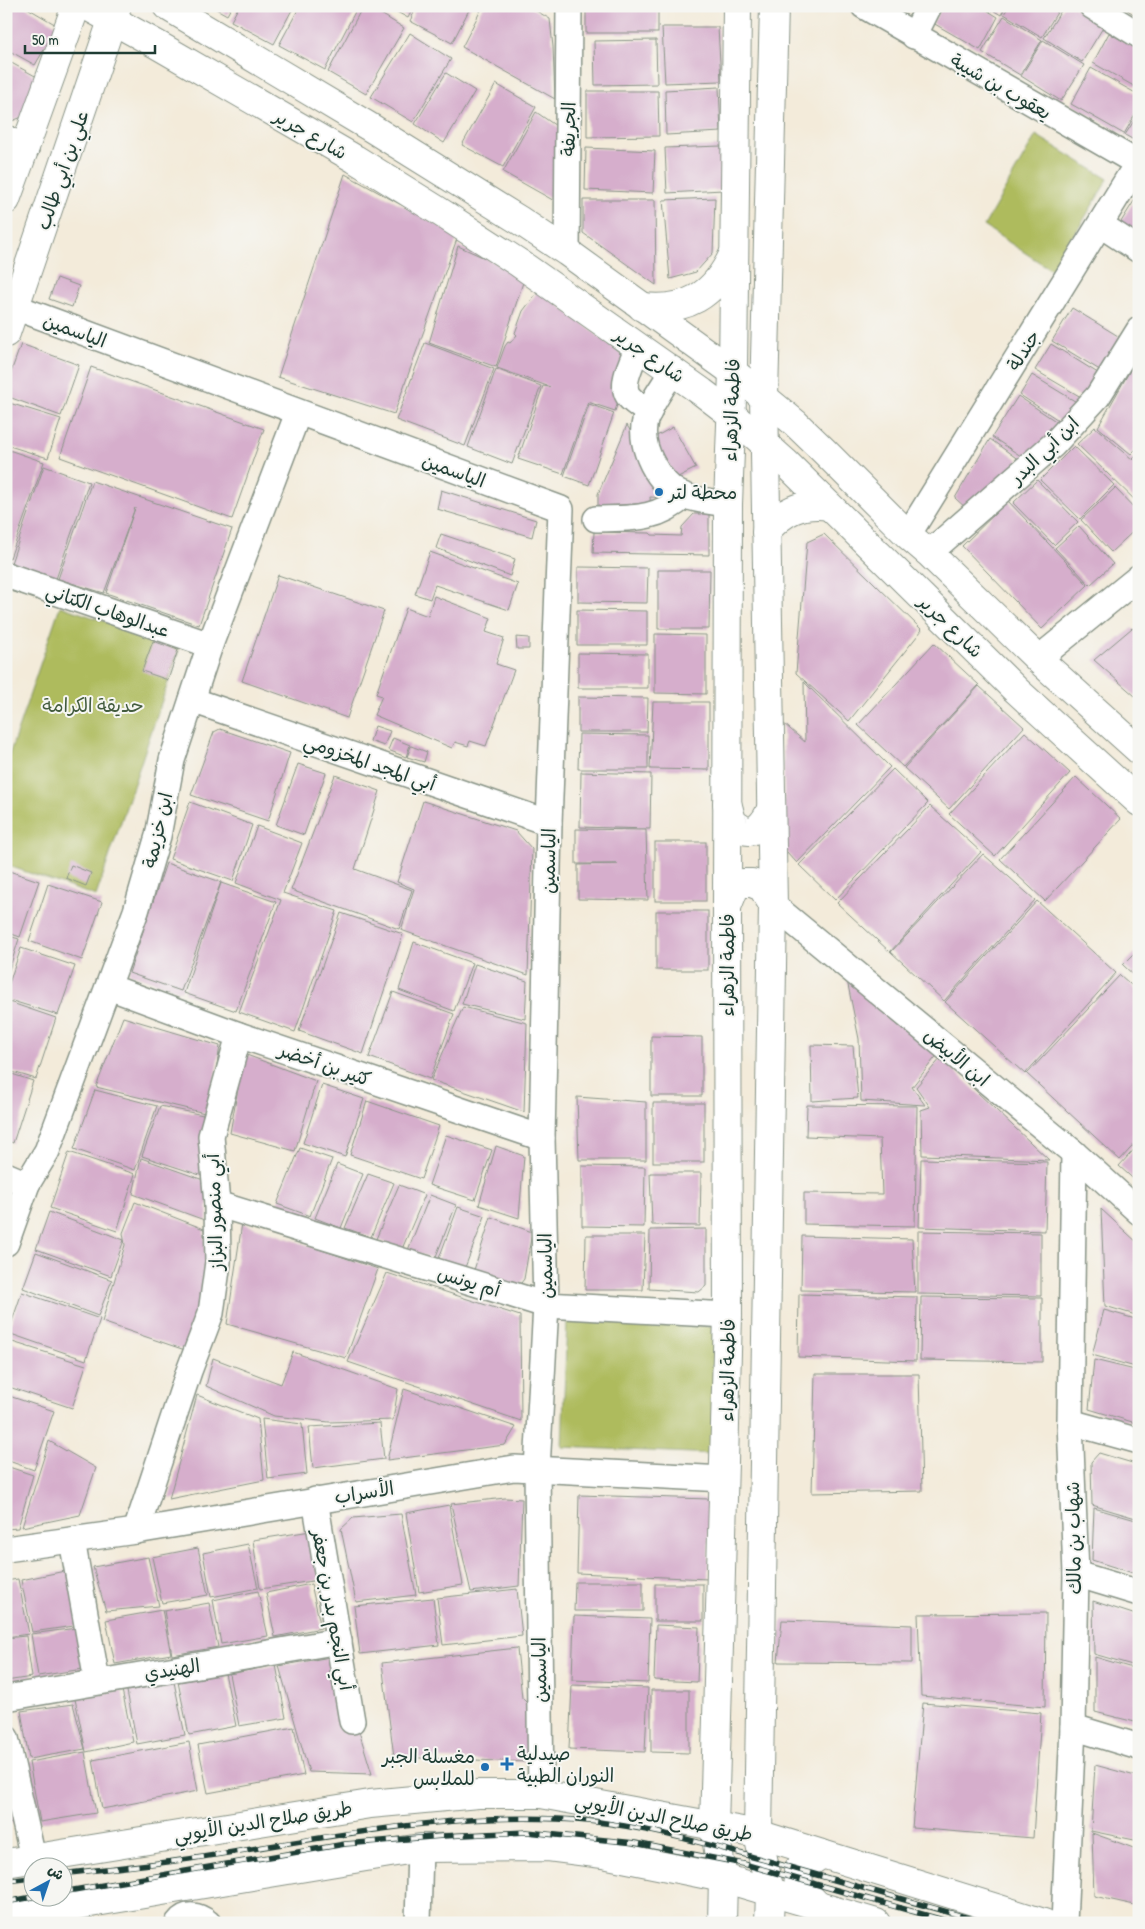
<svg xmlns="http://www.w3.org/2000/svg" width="1145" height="1929" font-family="'Patrick Hand','Playpen Sans Arabic',sans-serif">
<rect width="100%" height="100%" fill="#f6f6f2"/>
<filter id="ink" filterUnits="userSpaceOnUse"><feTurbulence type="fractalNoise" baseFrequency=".02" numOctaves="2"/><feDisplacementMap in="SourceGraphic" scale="10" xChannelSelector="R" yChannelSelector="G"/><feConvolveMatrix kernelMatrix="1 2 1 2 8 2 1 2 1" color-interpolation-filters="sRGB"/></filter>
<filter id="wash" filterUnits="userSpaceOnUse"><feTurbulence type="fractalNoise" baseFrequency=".0096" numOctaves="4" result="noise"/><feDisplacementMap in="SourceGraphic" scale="20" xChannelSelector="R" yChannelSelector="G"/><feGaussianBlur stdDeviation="1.12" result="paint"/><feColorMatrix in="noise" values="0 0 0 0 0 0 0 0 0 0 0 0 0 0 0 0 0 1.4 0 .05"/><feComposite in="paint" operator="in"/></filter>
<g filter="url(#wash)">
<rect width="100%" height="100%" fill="#f3ebda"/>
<g fill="#aebb5d" stroke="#667c48">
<polygon points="1036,135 1108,179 1053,271 984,226"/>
<polygon points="60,606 180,647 96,896 6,865 6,764"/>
<polygon points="567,1320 717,1326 713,1454 562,1447"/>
</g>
<g id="blocks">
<g fill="#d6aecc">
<polygon points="6,6 24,6 58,26 35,65 6,49"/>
<polygon points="211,6 232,6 227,15"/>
<polygon points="239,6 294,6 274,44 231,21"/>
<polygon points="300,6 358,6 325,70 279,45"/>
<polygon points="363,6 368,6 404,28 366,94 328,72"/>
<polygon points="386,6 414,6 408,18"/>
<polygon points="417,6 471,6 452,43 410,21"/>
<polygon points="483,6 528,6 550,19 553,47 555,99 462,47"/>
<rect x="586" y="6" width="72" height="27"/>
<polygon points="943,6 980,6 998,17 980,50 933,23"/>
<polygon points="986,6 1006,6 1001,15"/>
<polygon points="1009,6 1061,6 1042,37 1004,14"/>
<polygon points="1064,6 1072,6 1104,26 1082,62 1044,38"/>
<polygon points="1122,6 1139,6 1139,18"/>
<polygon points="1004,16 1042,40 1020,75 982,52"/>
<polygon points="662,27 718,27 721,81 665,83"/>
<polygon points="410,33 451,59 413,122 371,97"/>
<polygon points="1109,33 1139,50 1139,89 1093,63"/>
<polygon points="656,40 657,84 595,85 594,41"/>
<polygon points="1043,40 1084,65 1061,101 1021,76"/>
<polygon points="6,60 37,77 22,117 12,121 6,118"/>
<polygon points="1091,68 1139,95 1139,108 1124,134 1071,104"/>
<polygon points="446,73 475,91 444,143 415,124"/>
<polygon points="496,84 536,107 503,167 462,145"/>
<polygon points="719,87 721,132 666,135 665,90"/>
<polygon points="587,91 658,91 659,136 587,137"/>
<polygon points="536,112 559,128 558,203 503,172"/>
<polygon points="1139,113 1139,143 1125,135"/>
<polygon points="721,146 723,190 667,193 665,148"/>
<polygon points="586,148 655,151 653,193 585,190"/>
<polygon points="345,174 458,236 394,414 278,377"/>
<polygon points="1139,193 1139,238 1119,225"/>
<polygon points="715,198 713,253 696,272 670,279 663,200"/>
<polygon points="583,200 655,200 656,285 583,233"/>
<polygon points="458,246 525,276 496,367 429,343"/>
<polygon points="57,278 79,286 72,307 49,299"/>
<polygon points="539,290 632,362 615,411 588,402 563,474 518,459 543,386 550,387 497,368 505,346 508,342 510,343 517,335 515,333 523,311"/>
<polygon points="1072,308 1123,339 1103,372 1052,341"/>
<polygon points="425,343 494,369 465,446 396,420"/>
<polygon points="21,344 79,365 61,416 6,396 6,386"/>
<polygon points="1051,344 1101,375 1086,400 1035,370"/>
<polygon points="1139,354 1139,369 1132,365"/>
<polygon points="91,367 264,429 232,519 60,457"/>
<polygon points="1132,367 1139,372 1139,446 1131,454 1098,427"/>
<polygon points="496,369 541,386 512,464 468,447"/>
<polygon points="1032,375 1083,406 1066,425 1020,395"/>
<polygon points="1018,396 1063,426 1027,460 992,437"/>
<polygon points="6,402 61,419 48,458 6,445"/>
<polygon points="589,404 614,413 589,485 564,476"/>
<polygon points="627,425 667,498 650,497 651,509 598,508 598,494"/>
<polygon points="673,427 696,468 676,478 653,438"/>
<polygon points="1095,427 1132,459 1137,454 1139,455 1139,504 1077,444"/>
<polygon points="990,439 1019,460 967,509 955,498"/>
<polygon points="1074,446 1114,485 1080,519 1040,480"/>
<polygon points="6,449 44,462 10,558 6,557"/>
<polygon points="44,466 89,482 56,579 11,563"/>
<polygon points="1037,480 1078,522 1054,545 1013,503"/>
<polygon points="92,481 232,529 199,625 106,593 135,508 104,593 58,579"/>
<polygon points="1115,488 1139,513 1139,526 1111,552 1081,520"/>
<polygon points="441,490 536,520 532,537 437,509"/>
<polygon points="1008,501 1088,585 1042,629 962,546"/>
<polygon points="694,514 709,514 709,555 593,553 594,532 650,533 652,535 681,536 682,527"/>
<polygon points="1079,526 1113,564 1090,585 1055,548"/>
<polygon points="441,534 515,559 510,576 436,548"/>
<polygon points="824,534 922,630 849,721 796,673 807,542"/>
<polygon points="430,552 518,584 509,610 435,585 430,599 415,594"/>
<polygon points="578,567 648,568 647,603 578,602"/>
<polygon points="658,570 710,570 709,629 658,629"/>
<polygon points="278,575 384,611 347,718 242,681"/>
<polygon points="434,596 491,618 486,632 504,638 496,664 514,670 486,746 470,741 468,746 455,742 452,748 374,715 382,696 376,694 406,608 428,616"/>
<polygon points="577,610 647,611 647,645 577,645"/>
<polygon points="1132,628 1139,633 1139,693 1135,696 1094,660"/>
<polygon points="655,634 706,635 706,694 655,693"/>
<polygon points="516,637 529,638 529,649 517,649"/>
<polygon points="153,641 178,650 168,680 142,671"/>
<polygon points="934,643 979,685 903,767 858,725"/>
<polygon points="578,653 648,654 648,688 578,688"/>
<polygon points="804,682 890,767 797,863 785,850 783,723 805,742"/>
<polygon points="979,686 1024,727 949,809 904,768"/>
<polygon points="578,697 648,698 647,732 578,732"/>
<polygon points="653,702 709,702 709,770 650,769"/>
<polygon points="375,726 390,731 384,746 370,741"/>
<polygon points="220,729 290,753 268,821 191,795 214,732"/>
<polygon points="1025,732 1070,773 995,856 949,814"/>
<polygon points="579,734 648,735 648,769 578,769"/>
<polygon points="393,738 410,745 406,757 388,750"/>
<polygon points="411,746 427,752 424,762 407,757"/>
<polygon points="298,764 326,773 304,835 276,825"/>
<polygon points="893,769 928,803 835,900 799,865"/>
<polygon points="581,772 651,774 650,829 580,827"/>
<polygon points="335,775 380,791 355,869 412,890 399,929 291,890"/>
<polygon points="1076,777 1121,819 1045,901 1000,859"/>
<polygon points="423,801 516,831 532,849 528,975 401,930 414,889 397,882"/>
<polygon points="190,802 252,825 233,881 170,859"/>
<polygon points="930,806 981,852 890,952 837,903"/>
<polygon points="257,826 302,843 283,893 337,911 295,1032 239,1012 281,900 236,883"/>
<polygon points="576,829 646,830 648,900 578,899 578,865 618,864 576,864"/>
<rect x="655" y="842" width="51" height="59"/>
<polygon points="983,854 1035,900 944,1001 891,952"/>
<polygon points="166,863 221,882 181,991 129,973"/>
<polygon points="71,865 91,873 86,886 66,878"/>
<polygon points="6,870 39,881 20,937 6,932"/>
<polygon points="221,883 276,902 236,1011 184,993"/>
<polygon points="48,884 102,902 82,960 29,941"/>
<polygon points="1037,901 1116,973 1025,1074 945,1002"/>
<rect x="656" y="911" width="52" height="59"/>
<polygon points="341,913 403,934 363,1054 299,1031"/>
<polygon points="6,935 19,939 7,976 6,976"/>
<polygon points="414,942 472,963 454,1011 399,990"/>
<polygon points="21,948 75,966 58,1015 6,999 6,992"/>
<polygon points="1139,949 1139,980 1123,965"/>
<polygon points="475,964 527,981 525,1019 462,1004"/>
<polygon points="1120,975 1139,992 1139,1139 1120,1160 1027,1074"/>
<polygon points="847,980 938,1054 912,1087 925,1105 861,1101 859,1039"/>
<polygon points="393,992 454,1014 430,1079 369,1057"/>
<polygon points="6,1001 56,1018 36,1079 6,1070"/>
<polygon points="463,1007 527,1023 524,1112 431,1080"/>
<polygon points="123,1017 220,1046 209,1114 96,1087"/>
<polygon points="651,1036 702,1037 702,1096 651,1096"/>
<polygon points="811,1045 853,1046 858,1098 812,1101"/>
<polygon points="244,1054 316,1081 295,1151 230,1133"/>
<polygon points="941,1058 1049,1160 922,1155 921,1110 930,1107 916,1087"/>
<polygon points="6,1072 33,1081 13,1143 6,1140"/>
<polygon points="322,1085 364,1099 345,1157 303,1143"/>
<polygon points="95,1090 157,1106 135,1170 74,1149"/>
<polygon points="577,1097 646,1102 646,1160 579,1160"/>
<polygon points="367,1101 439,1126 421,1179 350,1155"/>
<rect x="653" y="1103" width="51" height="59"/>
<polygon points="807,1105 917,1106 915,1226 804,1224 804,1193 882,1194 880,1139 806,1136"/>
<polygon points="160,1106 208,1116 209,1178 142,1156"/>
<polygon points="446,1135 492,1150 475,1200 429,1185"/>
<polygon points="1139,1144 1139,1184 1119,1166"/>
<polygon points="496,1146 524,1156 519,1218 479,1205"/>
<polygon points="300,1148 332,1159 310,1216 277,1204"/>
<polygon points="69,1152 135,1174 117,1231 50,1208"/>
<polygon points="141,1158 209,1182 207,1221 133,1194"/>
<polygon points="921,1159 1047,1162 1045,1231 919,1227"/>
<polygon points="337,1164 363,1174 341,1228 315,1218"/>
<polygon points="582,1166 645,1167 644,1227 582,1226"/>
<polygon points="650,1173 701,1173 700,1226 652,1225"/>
<polygon points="368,1174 394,1183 371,1237 345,1228"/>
<polygon points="399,1185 425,1195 402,1249 376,1239"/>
<polygon points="430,1195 456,1205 435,1259 408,1250"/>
<polygon points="135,1202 204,1229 208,1295 188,1351 102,1322 125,1245 123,1233"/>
<polygon points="458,1207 485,1216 464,1270 438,1261"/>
<polygon points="1101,1209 1139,1244 1139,1316 1105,1306"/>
<polygon points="49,1212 124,1240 111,1276 36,1249"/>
<polygon points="491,1217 532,1232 524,1279 518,1287 474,1270"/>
<polygon points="242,1223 378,1269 346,1358 227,1324"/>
<polygon points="706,1229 706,1286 699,1292 649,1289 650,1230"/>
<polygon points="918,1231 1041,1233 1041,1296 918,1294"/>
<polygon points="586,1235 645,1235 643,1290 585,1290"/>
<polygon points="802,1236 912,1239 915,1292 801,1290"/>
<polygon points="36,1252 112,1280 98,1316 23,1288"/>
<polygon points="387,1273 520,1316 521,1421 348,1362"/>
<polygon points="22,1292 100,1319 86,1360 8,1333"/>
<polygon points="799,1294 917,1297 916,1361 798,1357"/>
<polygon points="921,1297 1042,1298 1042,1362 920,1360"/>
<polygon points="1104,1310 1139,1320 1139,1368 1092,1355"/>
<polygon points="6,1340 86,1365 72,1408 6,1386"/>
<polygon points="293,1352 398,1389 393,1420 329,1422 274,1416 206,1386 213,1358 281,1384"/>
<polygon points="1094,1360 1139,1371 1139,1424 1089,1409"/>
<polygon points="815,1374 919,1374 922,1491 812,1493"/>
<polygon points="404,1389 516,1427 505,1445 387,1460"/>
<polygon points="6,1395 54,1411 34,1470 6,1460"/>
<polygon points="197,1395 258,1419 264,1480 169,1499"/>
<polygon points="262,1419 302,1424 307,1474 268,1479"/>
<polygon points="380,1423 384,1459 313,1468 309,1427"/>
<polygon points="49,1441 96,1468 80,1515 22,1527"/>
<polygon points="1099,1453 1139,1465 1139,1519 1092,1505 1091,1462"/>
<polygon points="6,1466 33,1475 18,1528 6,1529"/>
<polygon points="579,1495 709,1499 708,1579 577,1573"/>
<polygon points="505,1498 522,1499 519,1586 471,1592 451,1504"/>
<polygon points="449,1505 463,1585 419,1592 406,1513"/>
<polygon points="1094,1508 1139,1521 1139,1575 1092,1560"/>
<polygon points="401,1514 416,1595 356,1602 341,1529 353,1518"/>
<polygon points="311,1531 319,1580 260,1589 253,1540"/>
<polygon points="248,1544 258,1588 211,1597 203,1553"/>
<polygon points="198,1548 208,1595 162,1603 152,1557"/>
<polygon points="148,1557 159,1606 106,1611 93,1567"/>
<polygon points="70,1570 81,1625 32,1632 21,1580"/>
<polygon points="18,1579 29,1634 6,1637 6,1581"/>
<polygon points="575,1582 643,1582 643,1611 574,1611"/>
<polygon points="311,1584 321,1628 275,1637 266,1593"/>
<rect x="655" y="1584" width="48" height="37"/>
<polygon points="517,1589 522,1636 443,1645 437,1598"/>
<polygon points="258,1591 268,1636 221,1644 213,1600"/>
<polygon points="433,1598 439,1645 360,1654 354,1606"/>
<polygon points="1093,1601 1139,1616 1139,1667 1094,1654"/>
<polygon points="209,1603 218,1647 172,1655 164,1611"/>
<polygon points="162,1610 171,1654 115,1664 106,1620"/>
<polygon points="1046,1613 1045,1707 921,1696 918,1614"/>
<polygon points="574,1616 650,1619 648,1683 572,1680"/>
<polygon points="782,1620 912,1625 912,1663 778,1662"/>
<polygon points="656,1625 699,1627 697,1682 654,1680"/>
<polygon points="77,1628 83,1669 38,1676 31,1634"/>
<polygon points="26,1636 32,1677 6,1681 6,1638"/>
<polygon points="517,1648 522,1698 532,1708 536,1756 527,1762 394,1757 382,1663"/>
<polygon points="336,1656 372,1774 309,1772 279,1666"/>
<polygon points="1095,1657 1139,1670 1139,1723 1095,1712"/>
<polygon points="276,1665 286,1718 239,1726 229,1674"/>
<polygon points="225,1673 236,1726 189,1735 178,1682"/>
<polygon points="174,1682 185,1735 137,1744 127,1691"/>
<polygon points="572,1685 648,1688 645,1752 569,1749"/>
<polygon points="122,1690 133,1742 86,1752 75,1699"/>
<polygon points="651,1690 689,1690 689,1753 651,1752"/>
<polygon points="923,1703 1041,1713 1033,1838 912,1828"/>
<polygon points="73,1704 85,1749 29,1759 21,1711"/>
<polygon points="294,1727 304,1775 208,1793 198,1745"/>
<polygon points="189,1742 198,1791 102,1809 93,1760"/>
<polygon points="85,1752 96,1813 40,1822 29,1762"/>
<polygon points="1095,1765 1139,1777 1139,1841 1091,1831"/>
<polygon points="6,1775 21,1822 6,1824"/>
<polygon points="1092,1833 1139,1850 1139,1906 1094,1896"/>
</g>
</g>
</g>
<g filter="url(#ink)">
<use href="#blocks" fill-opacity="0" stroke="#899487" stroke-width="1"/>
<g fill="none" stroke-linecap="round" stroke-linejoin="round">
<defs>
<g id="minor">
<polyline points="864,6 1139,164"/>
<polyline points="1092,6 1139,35"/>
<polyline points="914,36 929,6"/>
<polyline points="6,138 26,149"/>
<polyline points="1101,225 1139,250"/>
<polyline points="567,252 569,6"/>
<polyline points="15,307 561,509 549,823 542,1138 546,1305 537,1469 541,1794"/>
<path d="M638 347C633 360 619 385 629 397 634 403 643 408 649 412"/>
<path d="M673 370C664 386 650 403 645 421 638 446 659 486 683 495 697 501 714 502 728 504"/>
<path d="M596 519C630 518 657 521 684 496"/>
<polyline points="908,535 1137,164"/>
<polyline points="929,553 1053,445 1098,396 1139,330"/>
<polyline points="6,575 210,645"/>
<polyline points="1038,659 1139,577"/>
<polyline points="192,700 549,823"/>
<polyline points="773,905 1074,1153 1139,1212"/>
<polyline points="109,987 239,1035 542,1138"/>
<polyline points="6,1175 27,1184"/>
<polyline points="217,1204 546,1305 728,1315"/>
<polyline points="6,1243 27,1184 47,1151 136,911 158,836 172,760 210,645 298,413"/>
<polyline points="1070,1422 1139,1441"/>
<polyline points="315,1500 352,1721"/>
<polyline points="136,1531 189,1371 211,1313 218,1262 217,1204 211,1136 239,1035"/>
<polyline points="72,1540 97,1681"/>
<polyline points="6,1549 136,1531 514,1468 724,1479"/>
<polyline points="1076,1574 1139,1593"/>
<polyline points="6,1698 339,1641"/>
<polyline points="1073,1727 1139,1747"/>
<polyline points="6,1738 33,1858"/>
<path d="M178 1923C186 1912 199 1915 208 1923"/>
<polyline points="418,1923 420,1848"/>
<polyline points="1064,1923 1073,1727 1076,1574 1070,1422 1074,1153"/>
</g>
<g id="major">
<polyline points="87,6 156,44 355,159 437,210 519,263 702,392 732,415 786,463 1015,689 1139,802"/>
<polyline points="167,6 373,129 519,220 567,252 733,372 795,423 824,451 908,535 929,553 1038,659 1139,750"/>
<polyline points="6,200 76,6"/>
<path d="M642 307C686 312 714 296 733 255"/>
<polyline points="6,333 117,6"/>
<path d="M766 532C782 511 802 502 829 506"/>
<path d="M727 803C729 808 730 817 733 822 733 823 739 827 739 827 754 839 766 821 771 809"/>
<polyline points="727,907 735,887 743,883 752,883 762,887 773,905"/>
<polyline points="6,1863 370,1804 478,1794 541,1794 758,1834 1044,1923"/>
<polyline points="817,1905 799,1886 798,1870 822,1854"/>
<polyline points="6,1917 420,1848 548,1847 603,1854 723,1878 876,1923"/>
<polyline points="722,1923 723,1878 714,1827 728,1315 727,907 728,504 733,372 737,6"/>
<polyline points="769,1923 770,1892 758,1834 773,905 764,397 774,6"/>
</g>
</defs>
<use href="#minor" stroke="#899487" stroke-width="28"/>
<use href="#major" stroke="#899487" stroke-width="30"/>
<use href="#minor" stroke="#fff" stroke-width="25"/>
<use href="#major" stroke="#fff" stroke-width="28"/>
<defs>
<g id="rail">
<path d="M62 1874C105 1869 147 1865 189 1859 321 1839 454 1809 588 1821 649 1827 709 1845 768 1861 841 1882 914 1902 986 1923"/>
<polyline points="6,1881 32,1878"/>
<polyline points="62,1892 345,1844 443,1836 527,1832 635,1843 744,1864 954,1923"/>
<polyline points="6,1902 38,1896"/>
</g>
</defs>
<use href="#rail" stroke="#1f3d34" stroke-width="5.5"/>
<use href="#rail" stroke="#f6f6f2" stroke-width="4" stroke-dasharray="11" stroke-linecap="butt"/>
</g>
</g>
<g fill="#1f6fb2" stroke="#f6f6f2" stroke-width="2">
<circle cx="659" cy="492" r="5"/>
<path d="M504.5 1756.5h5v5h5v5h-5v5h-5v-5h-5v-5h5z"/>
<circle cx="485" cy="1767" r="5"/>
</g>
<g text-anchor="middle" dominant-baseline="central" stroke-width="4" stroke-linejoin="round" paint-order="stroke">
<g font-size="19" fill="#1f3d34" stroke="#f6f6f2">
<text transform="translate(1001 86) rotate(30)">يعقوب بن شيبة</text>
<text transform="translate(568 129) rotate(-89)">الجريفة</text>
<text transform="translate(311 134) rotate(30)">شارع جرير</text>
<text transform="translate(62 170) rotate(-71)">علي بن أبي طالب</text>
<text transform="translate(75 330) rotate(20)">الياسمين</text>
<text transform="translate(1023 350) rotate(-58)">جندلة</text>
<text transform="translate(650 355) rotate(35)">شارع جرير</text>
<text transform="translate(731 410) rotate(-88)">فاطمة الزهراء</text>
<text transform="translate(1044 450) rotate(-44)">ابن أبي البدر</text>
<text transform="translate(454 470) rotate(20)">الياسمين</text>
<text transform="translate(108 610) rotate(19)">عبدالوهاب الكتاني</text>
<text transform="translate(951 626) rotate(44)">شارع جرير</text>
<text transform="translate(370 762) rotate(19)">أبي المجد المخزومي</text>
<text transform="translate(157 830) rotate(-77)">ابن خزيمة</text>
<text transform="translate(548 861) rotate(-89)">الياسمين</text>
<text transform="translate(727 965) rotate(-90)">فاطمة الزهراء</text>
<text transform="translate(957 1057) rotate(40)">ابن الأبيض</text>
<text transform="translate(325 1064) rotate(19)">كثير بن أخضر</text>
<text transform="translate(214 1212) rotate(-92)">أبي منصور البزاز</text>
<text transform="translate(545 1266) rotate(-91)">الياسمين</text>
<text transform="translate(469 1281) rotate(17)">أم يونس</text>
<text transform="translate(727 1370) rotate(-89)">فاطمة الزهراء</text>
<text transform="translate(364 1492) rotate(-9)">الأسراب</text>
<text transform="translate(1073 1538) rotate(-91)">شهاب بن مالك</text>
<text transform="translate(333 1610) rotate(80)">أبي النجم بدر بن جعفر</text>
<text transform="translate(172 1669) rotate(-9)">الهنيدي</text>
<text transform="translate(539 1670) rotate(-91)">الياسمين</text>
<text transform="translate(664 1817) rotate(11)">طريق صلاح الدين الأيوبي</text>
<text transform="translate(263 1821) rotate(-9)">طريق صلاح الدين الأيوبي</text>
</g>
<g font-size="19" fill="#1f3d34" stroke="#f6f6f2" text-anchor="start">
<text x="669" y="492">محطة لتر</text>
<text x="517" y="1753">صيدلية<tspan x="517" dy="22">النوران الطبية</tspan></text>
<text x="475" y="1756" text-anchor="end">مغسلة الجبر<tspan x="475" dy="22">للملابس</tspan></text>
</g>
<g font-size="19" fill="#435c3e" stroke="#f6f6f2">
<text x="93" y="705">حديقة الكرامة</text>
</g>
</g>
<rect width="1145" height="1929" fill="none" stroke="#f6f6f2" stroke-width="25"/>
<g transform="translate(48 1882) rotate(40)"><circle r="24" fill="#f6f6f2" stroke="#a0aca6"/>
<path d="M0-4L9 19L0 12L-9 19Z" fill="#1f6fb2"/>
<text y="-8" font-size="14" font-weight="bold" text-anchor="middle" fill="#1f3d34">ش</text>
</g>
<path d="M25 45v8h130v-8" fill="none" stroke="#1f3d34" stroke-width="2.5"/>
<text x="32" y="45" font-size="15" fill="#1f3d34" stroke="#f6f6f2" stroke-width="4" paint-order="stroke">50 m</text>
</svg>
